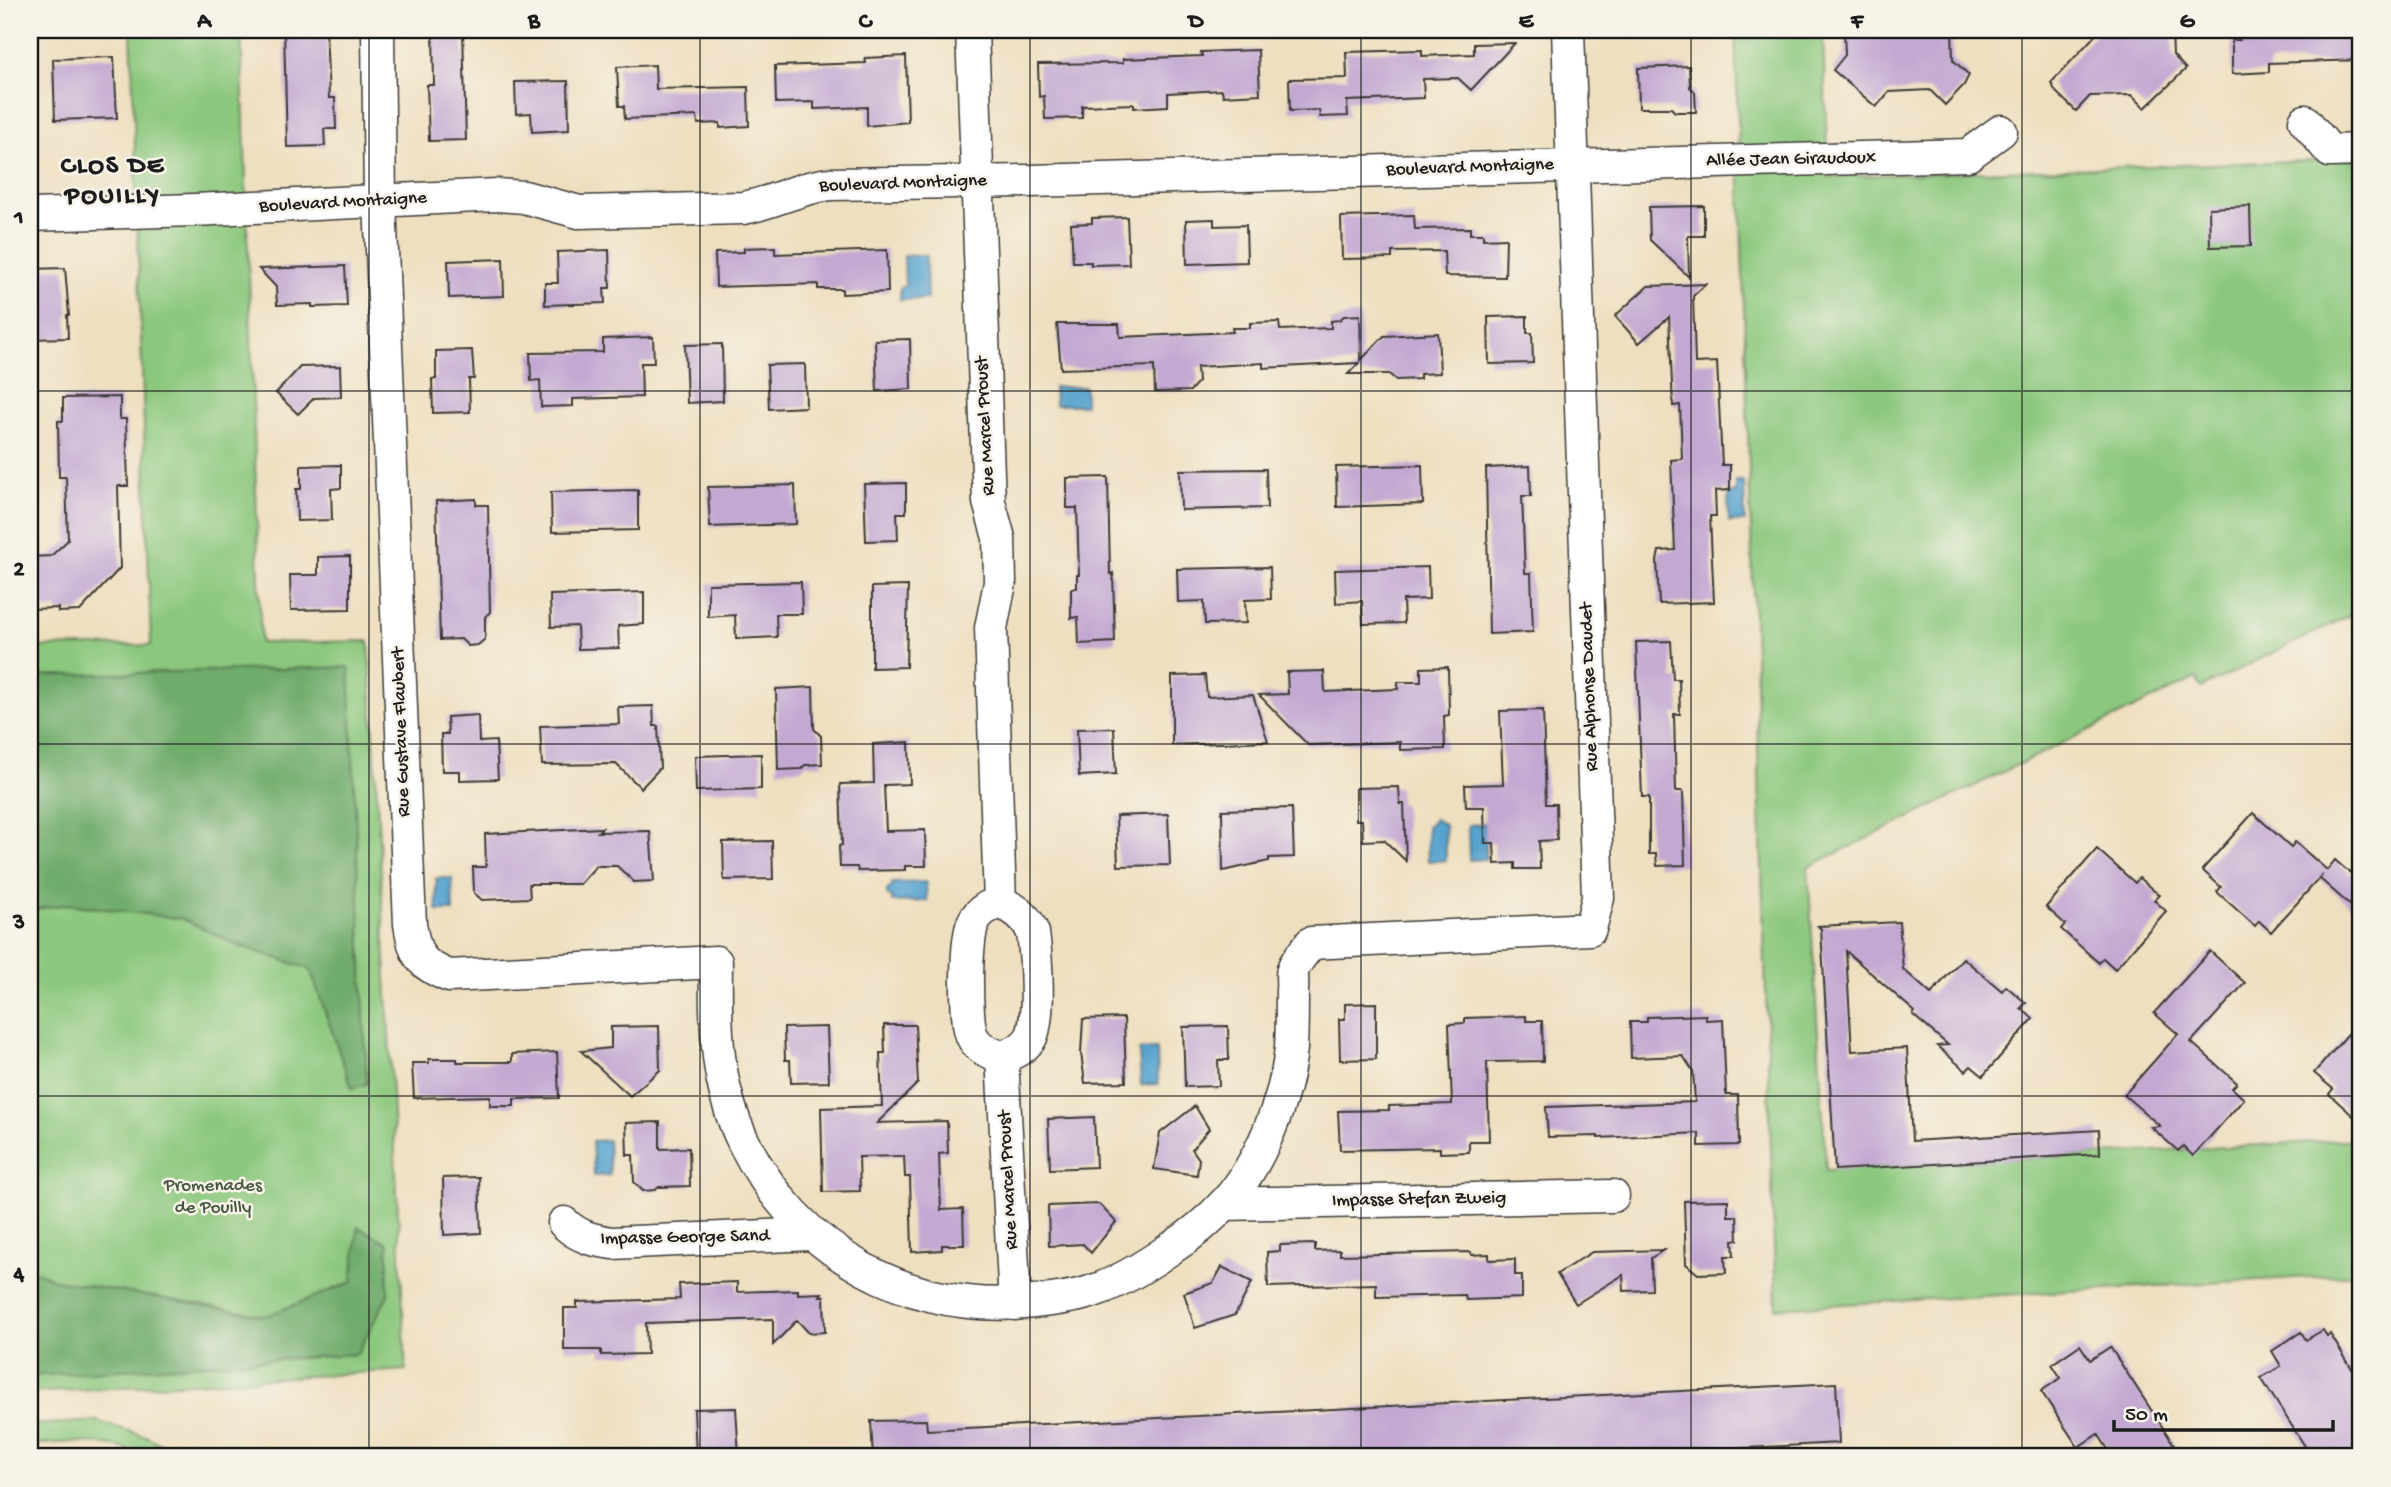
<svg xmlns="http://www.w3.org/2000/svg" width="2391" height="1487" font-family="'Gochi Hand',sans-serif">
<rect width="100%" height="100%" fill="#f7f3e8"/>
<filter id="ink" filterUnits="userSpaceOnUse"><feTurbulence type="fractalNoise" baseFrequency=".0143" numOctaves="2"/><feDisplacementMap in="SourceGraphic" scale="14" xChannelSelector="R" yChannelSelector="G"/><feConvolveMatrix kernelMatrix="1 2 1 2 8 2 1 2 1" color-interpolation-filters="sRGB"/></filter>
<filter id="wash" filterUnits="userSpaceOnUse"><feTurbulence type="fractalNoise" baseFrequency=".00686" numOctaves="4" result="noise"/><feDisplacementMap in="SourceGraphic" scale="28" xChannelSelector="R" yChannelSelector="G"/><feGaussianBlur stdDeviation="1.57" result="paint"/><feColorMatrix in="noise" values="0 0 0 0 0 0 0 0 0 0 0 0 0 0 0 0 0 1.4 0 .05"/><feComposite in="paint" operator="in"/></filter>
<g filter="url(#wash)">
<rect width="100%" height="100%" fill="#eedfc0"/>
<g fill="#8bc77d" stroke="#54724c" stroke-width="2">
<polygon points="131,30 241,30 261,643 369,641 406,1370 30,1393 30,647 151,645"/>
<polygon points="1735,30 1823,30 1828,177 2361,159 2361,610 2201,688 2196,678 1808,867 1826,1170 2361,1139 2361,1274 1776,1308"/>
<polygon points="97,1421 148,1437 182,1457 141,1457 123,1448 101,1444 73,1442 30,1445 30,1425"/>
</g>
<g fill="#70ac6c" stroke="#466444" stroke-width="2">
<polygon points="349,667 367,1084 352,1088 310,969 237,945 183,919 68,904 30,910 30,676"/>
<polygon points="358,1227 388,1243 388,1295 357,1354 30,1376 30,1269 55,1280 266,1316 352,1282"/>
</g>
<g fill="#57a3cf" stroke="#3a6076" stroke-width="2">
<polygon points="926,255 927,299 900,300 900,288 905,285 904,256"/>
<polygon points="1054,387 1085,387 1085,405 1055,405"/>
<polygon points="1736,481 1744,481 1745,521 1729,522 1728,493 1736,493"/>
<polygon points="1435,819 1445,825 1446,861 1428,861 1427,826"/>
<polygon points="1485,824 1486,859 1469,860 1468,825"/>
<polygon points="436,878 452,878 453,911 437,911"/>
<polygon points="926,882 927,901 892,902 892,898 887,895 887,890 892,887 892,883"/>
<polygon points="1157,1049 1158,1084 1141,1085 1139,1050"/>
<polygon points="608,1140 610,1175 594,1176 592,1141"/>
</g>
<g id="blocks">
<g fill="#c3a9d2">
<polygon points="284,30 326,30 329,98 335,98 336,129 324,129 325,146 287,147"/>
<polygon points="433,30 463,30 466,140 429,141 427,85 434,85"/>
<polygon points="1844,30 1952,30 1953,60 1969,75 1964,85 1945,105 1930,90 1889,92 1876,107 1833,70 1845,55"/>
<polygon points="2100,30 2172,30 2173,55 2186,69 2145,108 2132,95 2090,96 2076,111 2056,92 2051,83"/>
<polygon points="2239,30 2361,30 2361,60 2269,63 2269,72 2232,74 2232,40 2240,40"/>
<polygon points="1515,43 1471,90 1458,78 1423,79 1424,98 1347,101 1348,116 1320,117 1319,110 1290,111 1289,79 1347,78 1346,52 1422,50 1422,56 1474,54 1474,44"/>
<polygon points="1258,50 1260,94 1223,96 1222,90 1168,93 1168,106 1134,108 1134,104 1082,106 1082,118 1045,119 1044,96 1039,97 1038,64 1123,63 1123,59 1202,56 1201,52"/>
<polygon points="906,56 908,122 867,126 867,107 814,109 814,102 776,103 775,66 866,63 865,58"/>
<polygon points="114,57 117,118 55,120 53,59"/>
<polygon points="655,65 656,89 748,87 749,126 720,128 720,123 698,124 697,116 625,119 624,106 619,106 617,67"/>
<polygon points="1689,66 1690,87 1695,92 1696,112 1675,112 1671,108 1639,108 1638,68"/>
<polygon points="568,81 569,130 532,132 531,113 516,114 515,82"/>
<polygon points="1704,206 1704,236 1688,236 1689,277 1650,240 1649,207"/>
<polygon points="2250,206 2251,246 2210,247 2209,208"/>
<polygon points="1414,215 1415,229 1470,228 1470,234 1483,234 1483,239 1506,238 1505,277 1445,276 1444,251 1392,252 1392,258 1342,259 1341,217"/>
<polygon points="1127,217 1129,264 1091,265 1091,262 1073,262 1071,224 1092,223 1092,218"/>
<polygon points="1214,219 1214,226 1246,225 1247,262 1187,264 1186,220"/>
<polygon points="775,247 775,254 887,250 888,292 842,294 842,289 818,289 818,284 716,287 715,253 744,252 744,248"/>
<polygon points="609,250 610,288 604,288 605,303 545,305 545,283 558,283 557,252"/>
<polygon points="503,259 504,296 449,298 448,261"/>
<polygon points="345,266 347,306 312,307 312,304 277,305 276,287 259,269"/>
<polygon points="65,268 69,315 67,315 68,338 30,339 30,269"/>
<polygon points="1706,284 1693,296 1695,363 1717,362 1722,465 1730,465 1730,490 1715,491 1716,516 1710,516 1714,602 1659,604 1657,561 1659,551 1675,550 1671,460 1682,459 1680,405 1673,406 1669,317 1639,343 1615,316 1648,286"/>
<polygon points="1360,315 1361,360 1384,336 1438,333 1440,373 1420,374 1420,379 1396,380 1389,374 1348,374 1359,363 1263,368 1263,363 1197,367 1198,382 1190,391 1155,392 1154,366 1061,369 1057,324 1119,324 1120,337 1233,332 1232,328 1250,328 1250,323 1279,322 1280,330 1331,328 1331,321 1339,320 1344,316"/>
<polygon points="1527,316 1527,333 1532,333 1533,363 1489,364 1488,317"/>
<polygon points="653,337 654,363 641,363 642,397 573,399 573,406 541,407 540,380 531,381 530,353 603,352 603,339"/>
<polygon points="910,339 911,389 877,391 875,340"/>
<polygon points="722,344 723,401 687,403 685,345"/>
<polygon points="472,350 474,379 469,379 470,412 433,413 432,379 436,379 436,351"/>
<polygon points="805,364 806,407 769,409 767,365"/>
<polygon points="340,366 341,397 314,398 298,414 276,393 300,367"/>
<polygon points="120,397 120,419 126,419 128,486 118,486 120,568 80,611 58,612 58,608 30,609 30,557 51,556 68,540 66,477 59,477 58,421 63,421 63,398"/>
<polygon points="341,465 341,488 331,489 332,520 297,521 296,489 301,489 301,466"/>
<polygon points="1422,465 1423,504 1337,507 1336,467"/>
<polygon points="1530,466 1531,496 1522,496 1525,573 1531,573 1533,632 1489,634 1486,468"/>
<polygon points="1266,469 1267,508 1181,510 1180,470"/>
<polygon points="1108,477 1110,574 1113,573 1115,642 1079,644 1078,617 1071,618 1071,589 1077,588 1077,575 1079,575 1077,508 1067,508 1067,478"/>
<polygon points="906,483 906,513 897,513 898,540 866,541 864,484"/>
<polygon points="795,485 796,524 710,527 708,487"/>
<polygon points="638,490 638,530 552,532 551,492"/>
<polygon points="476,499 476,505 488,505 490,612 485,617 485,639 478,645 468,646 461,639 440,640 436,501"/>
<polygon points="350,556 350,609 291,610 290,575 318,575 318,557"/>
<polygon points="1270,567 1271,599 1245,600 1246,623 1205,624 1204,601 1178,602 1177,569"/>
<polygon points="1428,567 1429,599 1403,600 1404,623 1363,624 1362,601 1336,603 1335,570"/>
<polygon points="801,582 802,614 776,614 777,637 736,639 735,615 708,617 708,584"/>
<polygon points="908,586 906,667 872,668 872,587"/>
<polygon points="644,592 644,624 618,626 619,648 578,649 577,626 551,627 550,595"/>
<polygon points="1671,641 1673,679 1679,679 1680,714 1674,714 1676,791 1683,791 1685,865 1657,866 1656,854 1649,854 1649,797 1642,797 1636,642"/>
<polygon points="1448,667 1449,715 1444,716 1445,749 1400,750 1400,742 1308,745 1259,695 1288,694 1287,672 1324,671 1325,692 1398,689 1398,682 1421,682 1421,668"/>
<polygon points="1205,675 1207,697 1253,695 1268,741 1172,745 1172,676"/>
<polygon points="813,687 814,729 821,736 822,764 805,765 801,769 778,770 776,689"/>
<polygon points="653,706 654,726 658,726 660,768 641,788 616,764 542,765 540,726 619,724 618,707"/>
<polygon points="1543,710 1546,804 1556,804 1557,840 1539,841 1540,869 1515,869 1515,863 1495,864 1494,843 1485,843 1484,807 1466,807 1465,785 1503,784 1500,711"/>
<polygon points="478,715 479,742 496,741 498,779 460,780 460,771 442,771 441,734 448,734 447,717"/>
<polygon points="1114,728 1116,774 1079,776 1077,729"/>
<polygon points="909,742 910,784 884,785 886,831 925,830 926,866 905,866 905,870 858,871 857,867 840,867 839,846 842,845 840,784 874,783 873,744"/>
<polygon points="761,754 761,789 696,791 695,756"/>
<polygon points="1399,787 1400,804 1404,804 1406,861 1384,840 1363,841 1362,820 1356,820 1356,788"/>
<polygon points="1292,808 1294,857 1269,858 1269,861 1223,871 1222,810"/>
<polygon points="2253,813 2291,847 2295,842 2327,870 2335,860 2361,883 2361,915 2319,878 2323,874 2271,932 2259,921 2255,926 2217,892 2221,887 2202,870"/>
<polygon points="1168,814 1170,865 1118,866 1116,816"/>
<polygon points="602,828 598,832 650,831 654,881 634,882 617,866 596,866 580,884 529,884 530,898 482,900 474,893 473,867 486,867 485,834"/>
<polygon points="772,841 773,879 724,880 723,842"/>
<polygon points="2097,849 2135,883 2139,878 2159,895 2154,900 2166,911 2115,969 2103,958 2099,963 2061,929 2065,924 2046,907"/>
<polygon points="1899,922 1903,969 1931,994 1963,958 2002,991 2006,986 2026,1003 2021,1008 2033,1019 1983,1076 1971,1066 1966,1071 1937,1046 1948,1045 1913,1015 1915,1012 1846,951 1852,1051 1907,1048 1912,1141 2099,1130 2100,1154 1835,1170 1821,929 1818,926"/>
<polygon points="2210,951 2245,983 2191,1042 2237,1083 2232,1088 2244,1099 2193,1156 2183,1146 2178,1151 2151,1127 2160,1126 2124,1095 2178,1034 2154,1013"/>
<polygon points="1376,1003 1376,1059 1340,1060 1339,1019 1345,1019 1345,1004"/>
<polygon points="1706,1015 1706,1020 1723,1019 1726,1095 1738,1095 1739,1145 1699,1146 1699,1133 1598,1138 1598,1136 1548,1137 1546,1107 1695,1102 1693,1071 1683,1056 1631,1058 1630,1022 1647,1022 1647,1017"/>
<polygon points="1526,1016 1526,1021 1542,1021 1543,1061 1487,1062 1489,1141 1469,1141 1469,1152 1440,1153 1440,1148 1340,1150 1338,1111 1389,1110 1389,1106 1452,1104 1449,1024 1465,1023 1465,1018"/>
<polygon points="1124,1018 1126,1082 1085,1083 1081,1053 1083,1019"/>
<polygon points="2361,1019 2361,1123 2329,1094 2333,1089 2314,1073"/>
<polygon points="884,1025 915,1025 918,1083 877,1123 947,1121 948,1153 939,1154 941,1210 963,1209 964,1245 942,1245 942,1250 912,1252 910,1177 905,1177 904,1156 859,1157 860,1191 823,1192 821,1108 882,1106 880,1053 885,1053"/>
<polygon points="659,1026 660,1070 630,1096 581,1051 611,1048 611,1027"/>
<polygon points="1228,1026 1229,1060 1218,1060 1219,1086 1185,1087 1183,1027"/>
<polygon points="827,1027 829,1082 791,1083 790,1060 785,1060 784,1028"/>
<polygon points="557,1052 559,1098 514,1099 514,1106 490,1106 490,1096 414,1098 412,1063 429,1063 429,1059 457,1059 457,1062 512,1062 512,1054"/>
<polygon points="1195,1106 1209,1129 1192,1149 1199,1159 1197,1175 1154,1169 1160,1133"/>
<polygon points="1094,1117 1096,1167 1050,1169 1048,1119"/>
<polygon points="660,1122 660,1149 689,1148 690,1186 659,1187 655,1190 643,1191 634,1182 633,1155 627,1155 626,1123"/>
<polygon points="479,1177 481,1233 444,1235 443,1178"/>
<polygon points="1728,1200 1728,1216 1737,1216 1738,1240 1733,1240 1734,1256 1725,1256 1726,1273 1698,1274 1686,1264 1684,1201"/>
<polygon points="1099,1204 1116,1222 1091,1253 1083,1244 1049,1246 1048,1206"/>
<polygon points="1315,1244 1315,1251 1340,1250 1340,1255 1471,1252 1471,1255 1489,1254 1489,1260 1515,1259 1515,1275 1522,1275 1522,1298 1466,1300 1465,1295 1376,1297 1376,1284 1268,1287 1267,1252 1280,1251 1280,1245"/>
<polygon points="1664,1250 1651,1258 1652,1290 1624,1291 1623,1275 1576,1304 1557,1274 1592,1252"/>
<polygon points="1222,1267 1252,1282 1235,1315 1195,1328 1184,1293 1213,1283"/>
<polygon points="737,1282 737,1292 798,1290 798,1294 822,1293 820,1296 824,1296 825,1332 809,1333 797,1320 773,1345 773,1319 646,1323 647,1354 601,1355 601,1350 564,1350 564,1308 577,1308 577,1302 680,1299 679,1284"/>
<polygon points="2323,1330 2327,1336 2330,1334 2361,1383 2361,1457 2312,1457 2261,1378 2281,1366 2272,1351 2301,1332 2306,1340"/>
<polygon points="2080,1345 2090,1360 2110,1347 2182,1457 2113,1457 2098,1434 2078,1447 2041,1391 2061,1378 2052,1364"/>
<polygon points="1836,1383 1839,1443 1583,1457 873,1457 871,1421 926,1420 927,1430"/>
<polygon points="736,1408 739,1457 696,1457 694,1409"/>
</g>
</g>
</g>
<g filter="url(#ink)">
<use href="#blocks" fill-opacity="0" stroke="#3c3935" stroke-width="2"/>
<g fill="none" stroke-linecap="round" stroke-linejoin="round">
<defs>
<g id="street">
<path d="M378 30 380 202 410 924C415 955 419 964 449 976L716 962C715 1025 715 1085 744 1143 800 1254 910 1315 1034 1302 1054 1300 1077 1297 1096 1290 1122 1281 1147 1265 1170 1249 1190 1236 1210 1220 1226 1202 1260 1164 1286 1099 1291 1048 1292 1029 1292 1009 1292 990 1293 984 1291 974 1293 969 1296 960 1306 950 1311 943L1590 929 1598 898 1568 30"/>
<polyline points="972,30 989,502 999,538 1000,583 991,628 1000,903"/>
<polyline points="2305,121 2330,151 2361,150"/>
<path d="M30 215 195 210 497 195 524 197 579 212 743 208C773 203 799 187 831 184L1030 181 1968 155 2001 131"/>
<path d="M1000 903C1016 908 1027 917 1033 933 1036 955 1041 1022 1030 1039 1023 1049 1014 1053 1002 1057 990 1053 978 1049 972 1036 965 1021 965 936 974 921 979 911 989 905 1000 903Z"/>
<polyline points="1002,1057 1015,1304"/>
<polyline points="1225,1204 1613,1196"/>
<path d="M564 1223C579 1237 592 1240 612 1243L812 1234"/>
</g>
</defs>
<use href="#street" stroke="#3c3935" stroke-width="35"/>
<use href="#street" stroke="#fff" stroke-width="32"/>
</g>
</g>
<path fill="none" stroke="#1c1c1c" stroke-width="2" stroke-opacity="0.55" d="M369 30V1457M700 30V1457M1030 30V1457M1361 30V1457M1691 30V1457M2022 30V1457M30 391H2361M30 744H2361M30 1096H2361"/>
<g text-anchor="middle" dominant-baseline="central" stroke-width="5" stroke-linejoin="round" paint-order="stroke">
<g font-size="19" fill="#1c1c1c" stroke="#f7f3e8">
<text transform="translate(1791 160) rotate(-1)">Allée Jean Giraudoux</text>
<text transform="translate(1470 168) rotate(-2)">Boulevard Montaigne</text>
<text transform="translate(903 184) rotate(-2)">Boulevard Montaigne</text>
<text transform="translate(343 203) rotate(-3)">Boulevard Montaigne</text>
<text transform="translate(986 426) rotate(-93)">Rue Marcel Proust</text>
<text transform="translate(1590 687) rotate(-92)">Rue Alphonse Daudet</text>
<text transform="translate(402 732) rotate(-92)">Rue Gustave Flaubert</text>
<text transform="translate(1009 1180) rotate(-93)">Rue Marcel Proust</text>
<text transform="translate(1419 1200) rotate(-1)">Impasse Stefan Zweig</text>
<text transform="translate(685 1238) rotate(-1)">Impasse George Sand</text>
</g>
<g font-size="19" fill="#43583e" stroke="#f7f3e8">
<text x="213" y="1186">Promenades<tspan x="213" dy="22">de Pouilly</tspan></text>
</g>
<g font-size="26" font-weight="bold" letter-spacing="2" fill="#1c1c1c" stroke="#f7f3e8">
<text x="113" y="167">CLOS DE<tspan x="113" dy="30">POUILLY</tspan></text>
</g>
</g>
<rect width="2391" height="1487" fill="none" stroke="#f7f3e8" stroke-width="77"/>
<path d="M2114 1420v10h219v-10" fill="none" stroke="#1c1c1c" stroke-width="3.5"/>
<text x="2125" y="1420" font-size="21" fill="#1c1c1c" stroke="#f7f3e8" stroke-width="5" paint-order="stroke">50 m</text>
<rect x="38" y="38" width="2314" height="1410" fill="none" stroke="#1c1c1c" stroke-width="2.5"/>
<g font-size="23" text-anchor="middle" font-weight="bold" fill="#1c1c1c">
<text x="204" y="27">A</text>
<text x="534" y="27">B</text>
<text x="865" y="27">C</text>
<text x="1196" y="27">D</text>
<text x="1526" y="27">E</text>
<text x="1857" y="27">F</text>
<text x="2187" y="27">G</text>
<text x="19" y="223">1</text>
<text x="19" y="575">2</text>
<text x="19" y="928">3</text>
<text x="19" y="1280">4</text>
</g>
</svg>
